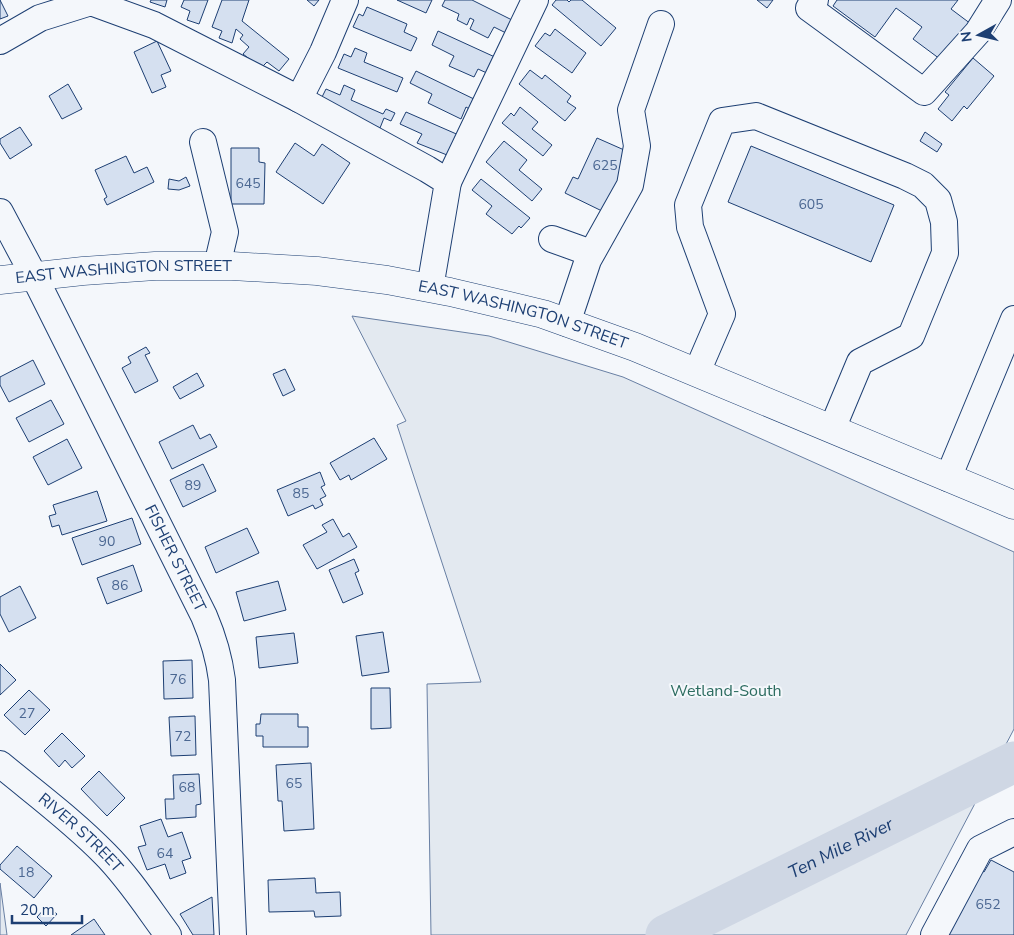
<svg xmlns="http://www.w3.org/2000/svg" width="1014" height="935" font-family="'Nunito Sans',sans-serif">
<rect width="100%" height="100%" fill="#f4f7fb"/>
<g fill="#e3e9f0" stroke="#687fa3">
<polygon points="352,316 489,336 623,377 1014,552 1014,729 906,935 431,935 427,684 481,682 397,425 406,421"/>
<polygon points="0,883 7,935 0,935"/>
</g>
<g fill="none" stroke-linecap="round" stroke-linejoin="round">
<path stroke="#cfd7e4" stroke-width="41" id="s1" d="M666 935 1014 762"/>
</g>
<g fill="#d5e0f0" stroke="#1d3f73">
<polygon points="0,0 8,16 0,19"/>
<polygon points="151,0 167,0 165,7 150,2"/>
<polygon points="184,0 208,0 199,24 187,20 190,11 181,7"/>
<polygon points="222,0 249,0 242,21 289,59 279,71 267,62 261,68 243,54 249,47 240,39 243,35 236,29 232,43 219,38 222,31 212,27"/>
<polygon points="307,0 319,0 314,6"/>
<polygon points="397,0 432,0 426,13"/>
<polygon points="445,0 472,0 512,20 506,33 494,27 488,38 470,29 474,20 470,18 467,25 457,20 459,14 442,6"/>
<polygon points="556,0 567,0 569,2 571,0 582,0 616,28 601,46 552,5"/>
<polygon points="757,0 773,0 767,8"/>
<polygon points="837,0 958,0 951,9 971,24 944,62 913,39 922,27 896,8 875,37 833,6"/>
<polygon points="367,7 407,24 404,32 417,38 411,51 353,27 359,14 363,16"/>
<polygon points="555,29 586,53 572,73 535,46 545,33 550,36"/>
<polygon points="438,31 497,58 489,74 478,69 474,77 449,66 454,56 432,45"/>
<polygon points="157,41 171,71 161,75 166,87 152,93 134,52"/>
<polygon points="355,48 367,53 364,62 403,78 397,92 338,68 344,54 351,57"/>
<polygon points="973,58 994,76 967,109 964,106 952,121 938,109 949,95 945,92"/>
<polygon points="530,70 542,79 545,75 571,96 567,102 576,108 565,121 519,84"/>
<polygon points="416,71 476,100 471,110 466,107 461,119 428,103 432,94 410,83"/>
<polygon points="68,84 82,109 62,119 49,96"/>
<polygon points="344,85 355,90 351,100 383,114 386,109 395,113 391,121 384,118 380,128 320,101 326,89 340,95"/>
<polygon points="520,107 538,122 532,129 552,145 543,156 502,123 511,113 514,116"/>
<polygon points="406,112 461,136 447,155 417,143 422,134 400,124"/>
<polygon points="20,127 32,145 10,159 0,143 0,139"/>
<polygon points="925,132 942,144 937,152 920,141"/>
<polygon points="597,138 631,153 604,212 565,193 573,177 578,179"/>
<polygon points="504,141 527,160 519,170 542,189 532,201 486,162"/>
<polygon points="295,143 314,156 322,144 350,163 323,204 276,172"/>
<polygon points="751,146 894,205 871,262 728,202"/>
<polygon points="231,148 259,148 259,162 265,163 264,204 231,204"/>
<polygon points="126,156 134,173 147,167 154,182 107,205 104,199 107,197 95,170"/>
<polygon points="186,177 190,186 179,190 168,189 169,179 179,181"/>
<polygon points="481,179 530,218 521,228 519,226 512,234 486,214 492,206 472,190"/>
<polygon points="146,347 150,353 145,355 158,381 135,393 122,368 131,363 128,357"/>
<polygon points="33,360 45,384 9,402 0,385 0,377"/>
<polygon points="285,369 295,390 283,396 273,374"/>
<polygon points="197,373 204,386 180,399 173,387"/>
<polygon points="51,400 64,424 29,442 16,418"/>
<polygon points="193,425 200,439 210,434 217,447 172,469 159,442"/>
<polygon points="374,438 387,459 351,480 349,475 340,480 330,463"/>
<polygon points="67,439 82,468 48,485 33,457"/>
<polygon points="203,464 216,491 183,507 170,480"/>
<polygon points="320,472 325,485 321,487 326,496 320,499 323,505 315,509 313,505 288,516 277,490"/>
<polygon points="97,491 107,521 62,535 59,525 52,527 49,516 56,514 53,505"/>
<polygon points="132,518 141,544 82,565 72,538"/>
<polygon points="333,519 343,537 349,533 357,547 317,569 303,545 327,532 322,525"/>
<polygon points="247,528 259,553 216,573 205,547"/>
<polygon points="354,559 359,571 355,573 363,594 343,603 329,570"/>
<polygon points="133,565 142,591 107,604 97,578"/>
<polygon points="278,581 286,610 244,621 236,592"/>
<polygon points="20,586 36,618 9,632 0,614 0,597"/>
<polygon points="383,632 389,672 362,676 356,636"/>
<polygon points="294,633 298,663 259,668 256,637"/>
<polygon points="192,660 193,698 164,699 163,661"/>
<polygon points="0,664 16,680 0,695"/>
<polygon points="371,688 390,688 391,728 371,729"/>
<polygon points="29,690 50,710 25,735 4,715"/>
<polygon points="261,714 298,714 298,727 308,727 308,747 263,747 263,736 256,736 256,724 260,724"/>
<polygon points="195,716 196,755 171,756 169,717"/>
<polygon points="62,733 85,756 72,768 65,760 59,767 44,751"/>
<polygon points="311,763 314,829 284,831 282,801 278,801 276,765"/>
<polygon points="99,771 125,798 107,816 81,789"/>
<polygon points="199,774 201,804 196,805 196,817 166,819 165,799 174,799 173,775"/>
<polygon points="161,819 168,837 182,832 191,858 182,861 186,873 170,879 165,864 147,870 138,847 146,845 140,826"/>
<polygon points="17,846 52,876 34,898 0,869 0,865"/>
<polygon points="991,860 1014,872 1014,935 945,935 979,869 984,872"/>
<polygon points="315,878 316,893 340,892 341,916 315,917 314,911 269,912 268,880"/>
<polygon points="212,897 214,935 193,935 180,914"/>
<polygon points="47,906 57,914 46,926 37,917"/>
<polygon points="94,919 105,935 71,935"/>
</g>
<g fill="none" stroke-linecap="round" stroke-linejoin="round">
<defs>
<g id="minor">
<polyline points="815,0 809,8 924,92 978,32 998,0"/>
<polyline points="0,41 40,18 91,2 154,25 299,99 323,52 345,0"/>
<polyline points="299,99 427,169 448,182 430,288"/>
<polyline points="203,142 225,232 217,266"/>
<polyline points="448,182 535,0"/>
<path id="s2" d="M0 212 34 276 204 616C213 637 219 657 222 680L233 935"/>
<polyline points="552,239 591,253"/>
<polyline points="567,323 588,260 630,185 637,146 631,110 661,24"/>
<polyline points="697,372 722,314 690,227 688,205 722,121 756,116 905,176 923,185 938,200 944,222 945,253 911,336 860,362 832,429"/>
<polyline points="948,478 1014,319"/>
<path id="s3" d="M0 764C35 793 73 821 105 854 129 878 148 908 168 935"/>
<polyline points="934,935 980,849 1014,832"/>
</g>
<g id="major">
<path id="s4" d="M0 280 83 271 155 266H232L317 271 387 280 450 292 543 314 635 347 1014 505"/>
</g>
</defs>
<use href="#minor" stroke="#1d3f73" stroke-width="28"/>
<use href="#major" stroke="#1d3f73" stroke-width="29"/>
<use href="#minor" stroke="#f4f7fb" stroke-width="26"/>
<use href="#major" stroke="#f4f7fb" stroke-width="28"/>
</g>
<g text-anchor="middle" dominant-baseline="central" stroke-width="4" stroke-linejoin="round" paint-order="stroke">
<g font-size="14" fill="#4b6792">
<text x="605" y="165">625</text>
<text x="248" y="183">645</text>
<text x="811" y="204">605</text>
<text x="193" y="485">89</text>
<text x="301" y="493">85</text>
<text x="107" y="541">90</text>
<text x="120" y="585">86</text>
<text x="178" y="679">76</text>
<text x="27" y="713">27</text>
<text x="183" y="736">72</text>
<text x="294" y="783">65</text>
<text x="187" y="787">68</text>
<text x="165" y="853">64</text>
<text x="26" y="872">18</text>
<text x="988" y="904">652</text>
</g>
<g font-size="16" fill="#1d3f73" stroke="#f4f7fb">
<text stroke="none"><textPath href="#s4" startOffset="124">EAST WASHINGTON STREET</textPath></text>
<text stroke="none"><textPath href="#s4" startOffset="529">EAST WASHINGTON STREET</textPath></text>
<text stroke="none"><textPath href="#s2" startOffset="388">FISHER STREET</textPath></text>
<text stroke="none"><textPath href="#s3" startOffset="106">RIVER STREET</textPath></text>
</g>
<g font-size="16" fill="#2c6c60" stroke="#f4f7fb">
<text x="726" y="691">Wetland-South</text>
</g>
<g font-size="18" font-style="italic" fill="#1d3f73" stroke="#f4f7fb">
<text stroke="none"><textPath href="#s1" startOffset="195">Ten Mile River</textPath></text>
</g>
</g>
<g transform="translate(979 35) rotate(262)" stroke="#f4f7fb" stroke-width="4" paint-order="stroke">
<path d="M0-4L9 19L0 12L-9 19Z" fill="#1d3f73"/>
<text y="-8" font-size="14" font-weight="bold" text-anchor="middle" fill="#1d3f73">N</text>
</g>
<path d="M12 915v8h70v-8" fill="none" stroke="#1d3f73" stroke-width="2.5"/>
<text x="20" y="915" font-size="15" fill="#1d3f73" stroke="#f4f7fb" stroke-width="4" paint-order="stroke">20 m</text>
</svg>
